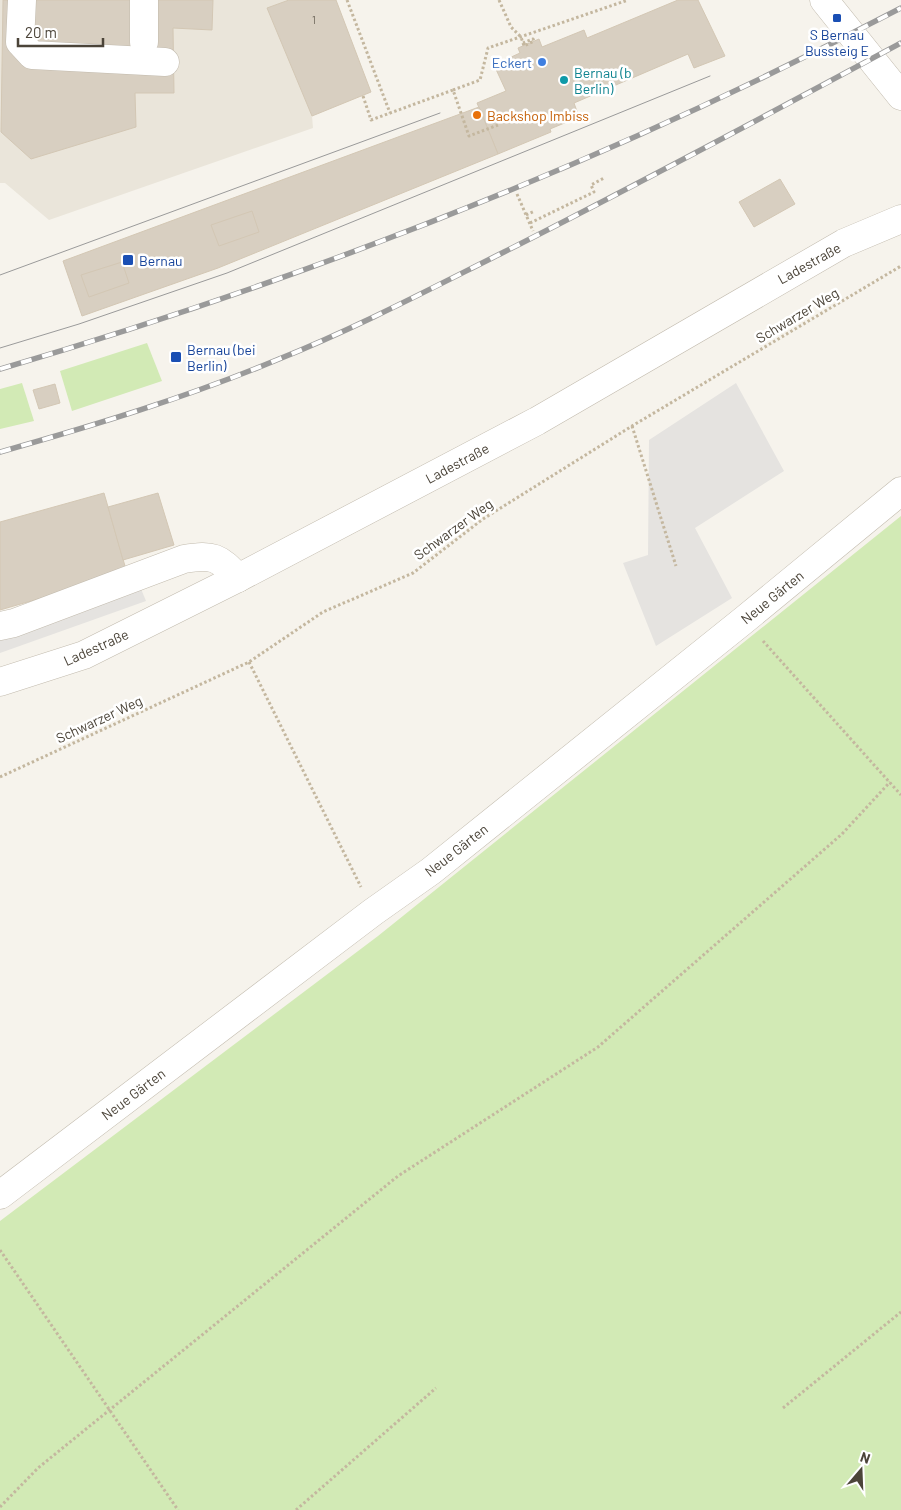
<svg xmlns="http://www.w3.org/2000/svg" width="901" height="1510" font-family="Barlow,sans-serif">
<rect width="100%" height="100%" fill="#f6f3ec"/>
<polygon fill="#eae5da" points="0,0 289,0 268,9 312,116 313,128 49,220 5,183 0,183"/>
<g fill="#d2eab5">
<polygon points="147,343 162,381 72,411 60,371"/>
<polygon points="22,383 34,421 0,429 0,389"/>
<polygon points="901,516 901,1510 0,1510 0,1221 378,936"/>
</g>
<g fill="#e5e3e0">
<polygon points="736,383 784,471 695,528 732,598 656,646 623,563 648,555 649,440"/>
<polygon points="139,584 146,601 0,653 0,633"/>
</g>
<g fill="#d8cfc1" stroke="#d3c7b4">
<polygon points="3,0 213,0 212,30 173,28 174,93 135,93 136,127 31,159 1,132"/>
<polygon points="289,0 336,0 371,92 312,116 267,8"/>
<polygon points="678,0 698,0 725,56 694,68 688,54 574,103 579,117 550,129 551,132 498,154 477,103 506,91 494,65 520,53 518,48 539,39 542,47 584,30 587,38"/>
<polygon points="479,107 498,154 218,268 82,316 63,261"/>
<polygon points="780,179 795,204 754,227 739,202"/>
<polygon points="252,211 259,232 219,246 211,225"/>
<polygon points="122,262 129,283 89,297 81,275"/>
<polygon points="55,384 60,403 39,409 33,390"/>
<polygon points="104,493 127,573 0,610 0,522"/>
<polygon points="158,493 174,545 123,560 108,507"/>
</g>
<g fill="none" stroke-linecap="round" stroke-linejoin="round">
<defs>
<g id="minor">
<polyline points="22,0 20,42 32,55 165,62"/>
<polyline points="824,0 901,96"/>
<polyline points="144,42 144,0"/>
<path d="M0 626 14 623 184 559C213 554 219 557 238 578"/>
<polyline points="0,682 84,655 238,578 537,421 844,243 901,219"/>
<polyline points="0,1195 373,912 431,871 744,620 901,491"/>
</g>
</defs>
<use href="#minor" stroke="#c2bbae" stroke-width="29"/>
<g stroke="#c4b79f" stroke-width="3" stroke-dasharray="2.5 2.5" stroke-linecap="butt">
<polyline points="347,0 390,113"/>
<polyline points="499,0 511,27 521,37 524,46 534,41 533,39 523,43"/>
<polyline points="453,90 480,80 488,48 628,0"/>
<polyline points="363,96 371,120 453,90 469,136 498,125"/>
<polyline points="517,194 533,231"/>
<polyline points="526,215 535,211"/>
<polyline points="530,223 594,192 591,185 604,178"/>
<polyline points="632,426 676,566"/>
<polyline points="763,641 901,795"/>
<polyline points="249,662 361,887"/>
<polyline points="0,777 249,662 323,612 413,573 483,519 632,426 901,266"/>
<polyline points="0,1250 178,1510"/>
<polyline points="783,1408 901,1312"/>
<polyline points="0,1507 38,1468 398,1176 598,1047 842,834 890,782"/>
<polyline points="296,1510 436,1388"/>
</g>
<use href="#minor" stroke="#fff" stroke-width="28"/>
<g stroke="#9a9a9a" stroke-width="1">
<polyline points="0,275 440,113"/>
<polyline points="0,348 79,324 227,273 710,76"/>
</g>
<defs>
<g id="rail">
<path d="M0 369C310 278 615 158 901 8"/>
<path d="M0 452C95 425 188 397 279 359 356 328 430 289 504 252 637 185 769 114 901 43"/>
</g>
</defs>
<use href="#rail" stroke="#9a9a9a" stroke-width="5.5"/>
<use href="#rail" stroke="#fff" stroke-width="4" stroke-dasharray="11" stroke-linecap="butt"/>
</g>
<g fill="#1a4fb4" stroke="#fff" stroke-width="2">
<rect x="832" y="13" width="10" height="10" rx="2.5"/>
<rect x="122" y="254" width="12" height="12" rx="2.5"/>
<rect x="170" y="351" width="12" height="12" rx="2.5"/>
</g>
<circle fill="#3f7fe0" stroke="#fff" stroke-width="2" cx="542" cy="62" r="5"/>
<circle fill="#0f9aa8" stroke="#fff" stroke-width="2" cx="564" cy="80" r="5"/>
<circle fill="#e8710a" stroke="#fff" stroke-width="2" cx="477" cy="115" r="5"/>
<g text-anchor="middle" dominant-baseline="central" stroke-width="5" stroke-linejoin="round" paint-order="stroke">
<g font-size="11" fill="#6e675b">
<text x="314" y="19">1</text>
</g>
<g font-size="14" fill="#164399" stroke="#fff" text-anchor="start">
<text x="837" y="34" text-anchor="middle">S Bernau<tspan x="837" dy="16">Bussteig E</tspan></text>
<text x="139" y="260">Bernau</text>
<text x="187" y="349">Bernau (bei<tspan x="187" dy="16">Berlin)</tspan></text>
</g>
<g font-size="14" fill="#366cbe" stroke="#fff" text-anchor="end">
<text x="532" y="62">Eckert</text>
</g>
<g font-size="14" fill="#0d838f" stroke="#fff" text-anchor="start">
<text x="574" y="72">Bernau (b<tspan x="574" dy="16">Berlin)</tspan></text>
</g>
<g font-size="14" fill="#c56008" stroke="#fff" text-anchor="start">
<text x="487" y="115">Backshop Imbiss</text>
</g>
<g font-size="14" fill="#4b4439" stroke="#fff">
<text transform="translate(809 263) rotate(-29)">Ladestraße</text>
<text transform="translate(797 315) rotate(-31)">Schwarzer Weg</text>
<text transform="translate(457 463) rotate(-28)">Ladestraße</text>
<text transform="translate(453 529) rotate(-36)">Schwarzer Weg</text>
<text transform="translate(772 597) rotate(-39)">Neue Gärten</text>
<text transform="translate(96 647) rotate(-24)">Ladestraße</text>
<text transform="translate(99 719) rotate(-25)">Schwarzer Weg</text>
<text transform="translate(456 850) rotate(-38)">Neue Gärten</text>
<text transform="translate(133 1094) rotate(-37)">Neue Gärten</text>
</g>
</g>
<g transform="translate(861 1470) rotate(19)" stroke="#ffffff" stroke-width="4" paint-order="stroke">
<path d="M0-4L9 19L0 12L-9 19Z" fill="#4b4439"/>
<text y="-8" font-size="14" font-weight="bold" text-anchor="middle" fill="#4b4439">N</text>
</g>
<path d="M18 38v8h85v-8" fill="none" stroke="#4b4439" stroke-width="2.5"/>
<text x="25" y="38" font-size="15" fill="#4b4439" stroke="#ffffff" stroke-width="4" paint-order="stroke">20 m</text>
</svg>
